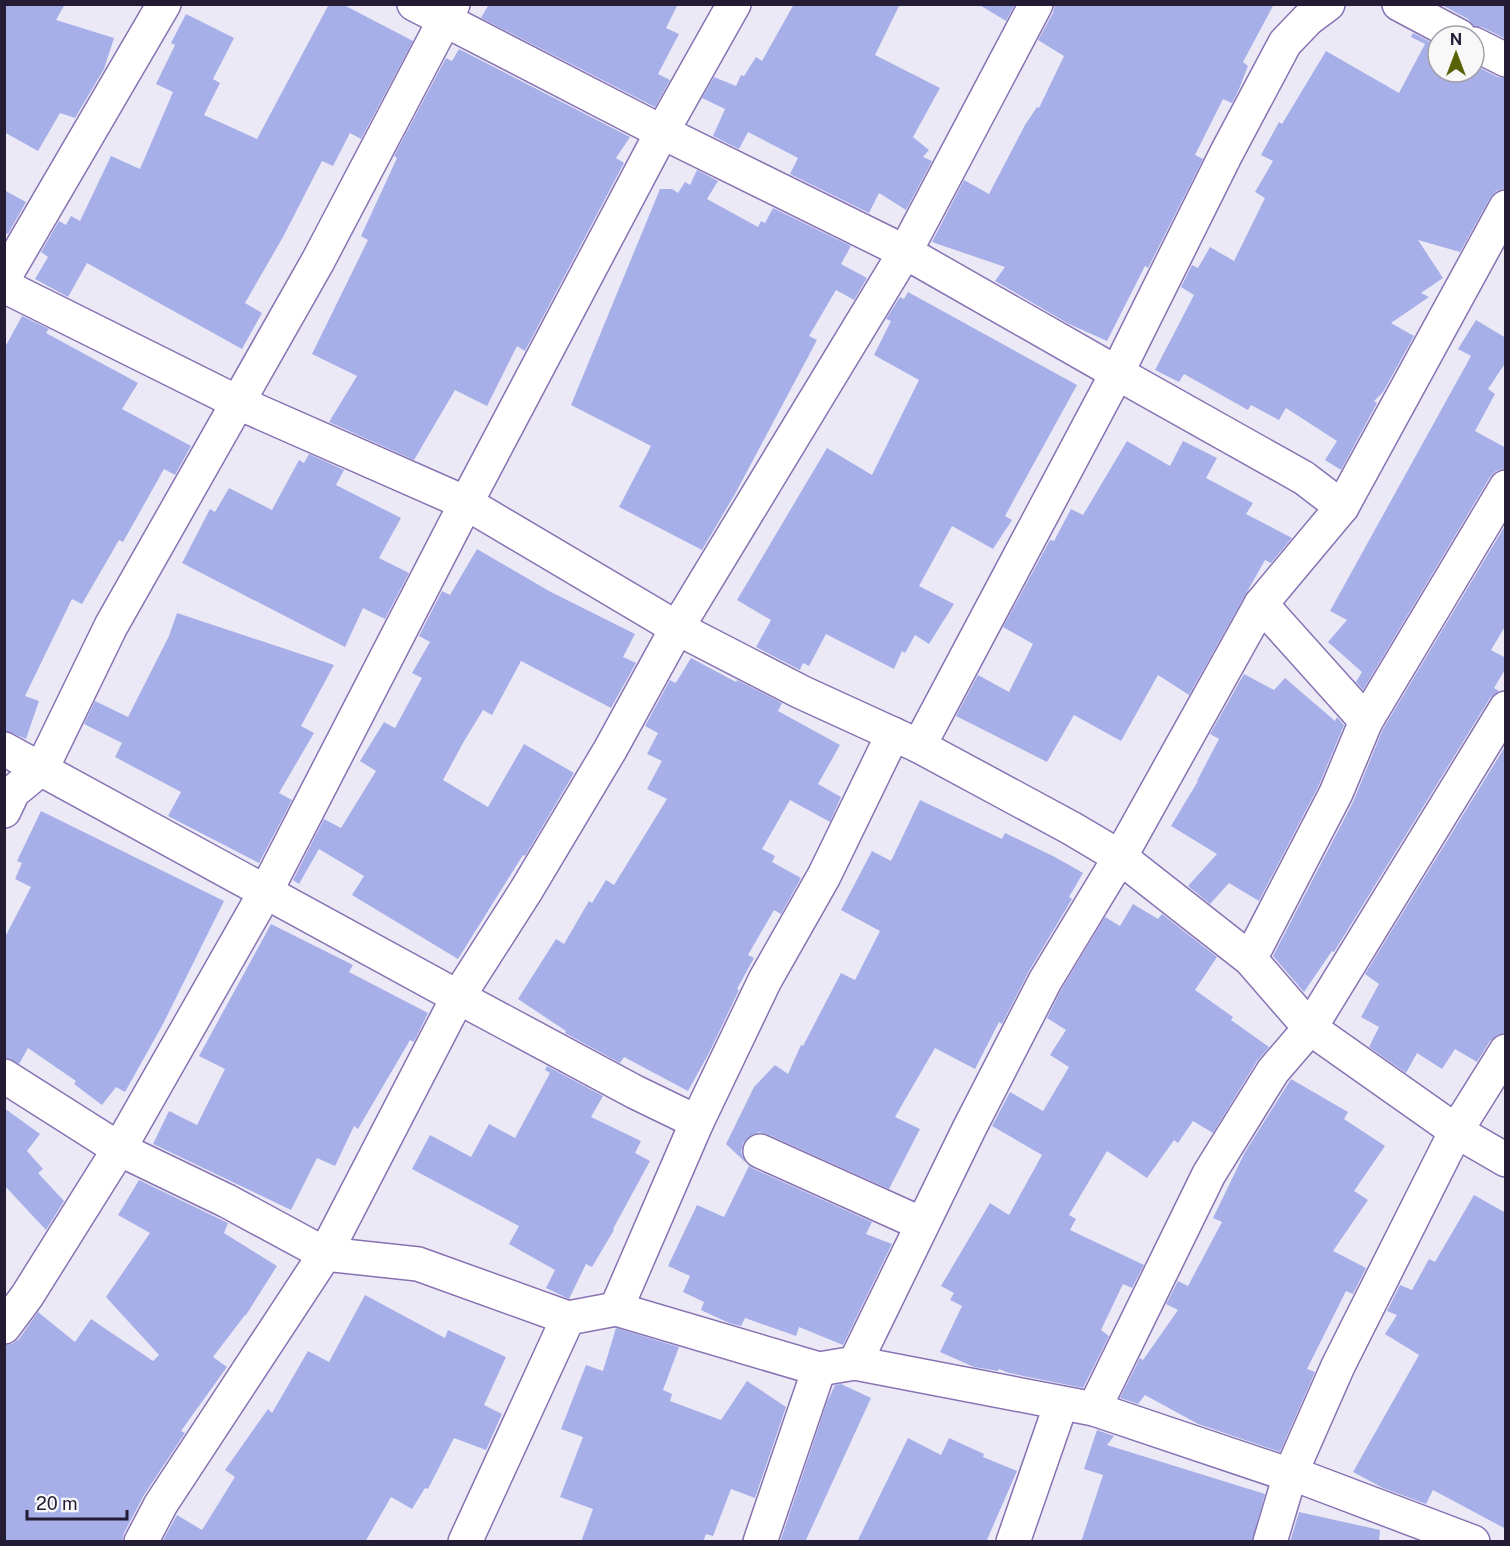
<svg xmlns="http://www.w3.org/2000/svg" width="1510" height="1546" font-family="'Public Sans',sans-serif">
<rect width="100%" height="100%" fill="#ece9f7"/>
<g fill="#a7afe9">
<polygon points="4,4 65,4 56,20 114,38 104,69 75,118 60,113 38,151 4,132"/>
<polygon points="329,4 342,4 413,41 361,139 350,133 333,166 322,161 283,237 245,303 262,313 242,349 87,263 68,297 35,279 48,257 41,252 59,221 66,225 71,216 80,221 111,156 140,169 173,92 156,84 175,45 171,43 186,14 234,38 213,79 220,83 204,115 257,139"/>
<polygon points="489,4 678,4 666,28 679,34 658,74 670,80 655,107 481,18"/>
<polygon points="794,4 900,4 875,55 940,88 913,137 929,150 923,157 932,161 906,210 879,193 869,213 790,174 798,158 748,132 739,149 713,136 725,109 702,98 714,77 736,86 741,75 744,76 756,57 762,61"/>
<polygon points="978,4 1015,4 1006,21"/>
<polygon points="1055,4 1274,4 1243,62 1248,66 1239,89 1232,103 1223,99 1195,155 1203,159 1148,268 1145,266 1107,341 1069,324 995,281 1005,267 932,242 964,180 989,194 1025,125 1037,107 1039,108 1064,56 1038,40 1053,13"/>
<polygon points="1440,4 1506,4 1506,39 1482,27 1474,26 1468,19"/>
<polygon points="1413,33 1438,46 1438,72 1474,72 1474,65 1498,77 1506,78 1506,188 1496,191 1490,198 1460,252 1418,240 1443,278 1421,293 1429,297 1391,323 1414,336 1383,392 1374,401 1377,403 1341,470 1325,460 1337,441 1286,408 1279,420 1251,405 1248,410 1184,374 1179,382 1155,370 1194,295 1181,287 1192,265 1198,268 1210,247 1234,261 1265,198 1255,192 1273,161 1261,155 1279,122 1282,124 1326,51 1399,93 1425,44 1411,37"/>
<polygon points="459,49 630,137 616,158 624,163 525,351 517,346 487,406 455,390 414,460 329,422 357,376 312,354 368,240 361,236 397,158 394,156 446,58 452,61"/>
<polygon points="697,170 718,181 707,199 758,227 761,221 765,223 773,208 851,246 841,264 867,278 854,300 836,290 809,336 817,340 735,494 702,550 619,507 651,446 571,405 660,189 672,189 678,193 685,182 690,185"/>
<polygon points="4,190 26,202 8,234 4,232"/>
<polygon points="908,292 1077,385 1005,516 1012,520 993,549 952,526 919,586 954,604 929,644 915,635 905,653 902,651 894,669 826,634 809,666 803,663 800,670 756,647 771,620 737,600 827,448 872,475 919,380 874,355 891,321 886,319 900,297 904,299"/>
<polygon points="22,316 49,329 46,333 138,383 122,409 191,446 175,475 164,469 123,542 119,540 82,604 72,599 25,696 39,701 26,739 4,730 4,349"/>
<polygon points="1476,320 1506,338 1506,362 1488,389 1495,394 1475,431 1506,448 1506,468 1496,471 1490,477 1363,690 1356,682 1362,672 1328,642 1347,620 1330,611 1471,356 1458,349"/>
<polygon points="1127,441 1170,466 1183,441 1217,458 1206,478 1253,503 1246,514 1292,538 1271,563 1265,560 1189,695 1158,675 1121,741 1074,715 1047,762 956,716 978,675 1009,692 1033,644 1003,627 1050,540 1054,541 1071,509 1083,515"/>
<polygon points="309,454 344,470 336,485 401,518 379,558 409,573 385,619 363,608 345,647 182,563 210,509 215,512 229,488 272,510 299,460 304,463"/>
<polygon points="1506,524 1506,625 1491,650 1506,658 1506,668 1494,688 1499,691 1490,698 1334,952 1332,951 1304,992 1273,956 1353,802 1383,729"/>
<polygon points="477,549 549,591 635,634 623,657 636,663 611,708 521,661 492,715 483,710 463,743 443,780 488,807 524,744 574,773 525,856 523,855 458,959 352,895 364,876 319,849 299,884 293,880 324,819 341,828 376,771 360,761 384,722 395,728 422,678 412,673 430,642 419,636 442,591 450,595"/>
<polygon points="177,613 334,665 301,726 314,733 279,793 292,800 259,863 168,816 181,792 115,757 122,743 84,724 95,701 128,717 169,636"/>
<polygon points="691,658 736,682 737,680 782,703 778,711 840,745 818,784 841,797 830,822 790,800 762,849 775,856 772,862 801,878 781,914 774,910 748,955 754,958 737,989 739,990 709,1053 688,1091 624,1057 620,1063 565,1033 566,1031 518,999 556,939 564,944 589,901 592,903 606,880 614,885 667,799 647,789 662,761 647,754 658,733 645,726 670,680 675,683 677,681"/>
<polygon points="1244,674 1274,690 1285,678 1335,721 1337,717 1344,725 1319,785 1259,901 1229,883 1210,904 1188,886 1217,854 1171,826 1198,781 1197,781 1219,739 1210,734"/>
<polygon points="1506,745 1506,1032 1497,1035 1490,1041 1477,1062 1455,1049 1442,1069 1417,1053 1406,1073 1369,1047 1379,1027 1361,1017 1379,984 1365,974"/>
<polygon points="920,800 1002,839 1005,833 1055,857 1083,873 1069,897 1072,899 1029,971 1002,1024 999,1022 975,1069 935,1048 895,1117 920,1129 889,1189 767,1134 759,1132 750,1136 743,1143 741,1152 745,1162 726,1144 754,1087 775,1065 788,1074 801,1045 803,1046 841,973 855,980 880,931 841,910 872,851 891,861"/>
<polygon points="41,811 224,901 163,1024 125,1092 116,1087 102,1105 74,1084 76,1081 28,1048 19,1064 4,1057 4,939 31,887 15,879 22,863 17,861"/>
<polygon points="1133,904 1158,919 1162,914 1217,957 1195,990 1233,1017 1231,1020 1269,1047 1257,1061 1213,1133 1193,1121 1178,1143 1174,1140 1147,1178 1107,1151 1069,1215 1076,1219 1070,1230 1144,1265 1132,1288 1123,1284 1101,1330 1109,1336 1083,1388 1009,1373 999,1369 998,1371 974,1367 940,1352 962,1306 950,1300 954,1293 941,1286 990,1203 1009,1215 1042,1155 992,1126 1010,1092 1043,1111 1069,1067 1050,1055 1066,1030 1047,1018 1061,990 1105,917 1120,926"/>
<polygon points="271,924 353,965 349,972 428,1013 414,1042 410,1040 358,1129 354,1126 335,1166 317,1158 291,1210 153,1144 169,1111 197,1125 225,1069 199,1056"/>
<polygon points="547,1066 603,1096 591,1117 641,1141 635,1153 650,1161 613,1229 614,1230 592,1267 586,1264 569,1299 546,1288 555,1270 509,1244 519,1226 412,1169 430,1135 471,1157 489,1124 515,1138 550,1073 545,1070"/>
<polygon points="1291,1079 1348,1112 1344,1119 1385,1146 1354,1191 1368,1200 1333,1251 1366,1268 1353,1294 1346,1291 1307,1369 1315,1372 1280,1452 1198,1424 1145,1395 1138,1404 1120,1398 1140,1358 1143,1360 1178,1310 1166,1304 1178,1281 1188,1286 1222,1222 1213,1218 1245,1152"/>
<polygon points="4,1108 40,1134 27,1151 43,1169 38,1173 64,1201 46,1230 4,1185"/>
<polygon points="747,1164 752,1168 872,1222 866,1234 892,1244 843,1345 799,1327 796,1336 745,1318 741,1326 729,1323 701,1310 704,1302 683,1292 690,1276 668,1266 697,1205 724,1217 749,1166"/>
<polygon points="139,1180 228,1223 224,1233 277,1266 246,1315 245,1315 213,1357 227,1367 181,1431 185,1433 144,1495 124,1533 122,1542 4,1542 4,1345 12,1344 19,1339 38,1312 75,1342 91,1319 153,1361 159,1355 106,1297 150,1233 118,1215"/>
<polygon points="1474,1195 1506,1213 1506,1529 1433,1490 1426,1504 1383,1488 1353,1472 1419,1355 1385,1334 1397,1315 1387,1311 1400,1285 1412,1290 1429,1259 1435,1262"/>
<polygon points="365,1295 445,1338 448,1330 506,1357 484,1405 502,1414 486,1450 454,1438 428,1489 425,1488 412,1509 391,1497 365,1542 162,1542 177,1515 202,1530 235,1477 225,1470 268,1409 272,1413 308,1351 329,1362"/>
<polygon points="616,1328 679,1347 663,1390 672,1394 670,1401 721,1420 747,1381 786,1407 755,1498 731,1489 713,1536 706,1534 703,1542 581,1542 593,1509 560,1497 583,1437 561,1429 586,1365 603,1371"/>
<polygon points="841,1384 871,1398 805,1542 780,1542 827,1402 835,1385"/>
<polygon points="1097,1430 1114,1436 1107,1445 1265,1494 1252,1542 1081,1542 1103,1475 1084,1469"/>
<polygon points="908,1438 941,1455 949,1438 984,1454 983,1457 1017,1471 986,1542 857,1542"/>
<polygon points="1299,1512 1380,1530 1379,1542 1290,1542"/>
</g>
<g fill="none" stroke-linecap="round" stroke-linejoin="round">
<defs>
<g id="street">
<polyline points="414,4 662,132 905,252 1117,373 919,746"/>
<polyline points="1328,4 1308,19 1285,43 1226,154 1117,373 1304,478 1342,507"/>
<polyline points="4,278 164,4"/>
<polyline points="4,286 239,403 466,503 677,628 801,692 919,746 1071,828 1120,857 1250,959"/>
<polyline points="1261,604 1366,721 1336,793 1250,959 1310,1028 1456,1131 1506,1160"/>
<polyline points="1366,721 1506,487"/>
<polyline points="4,749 458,997 635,1092 697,1122"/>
<polyline points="4,811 13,792 42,768 111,626 318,261 453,4"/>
<polyline points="4,1076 119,1149 227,1201 325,1254 418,1264 568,1318 616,1309 819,1369 855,1363 1094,1409 1290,1475 1304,1478 1473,1542"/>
<polyline points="760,1151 922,1224"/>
<polyline points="616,1309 697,1122 765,980 824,876 893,734"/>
<polyline points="4,1327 27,1296 119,1149 266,891 466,503 662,132 734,4"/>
<polyline points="855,1363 969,1129 1045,981 1120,857 1261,604 1342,507 1506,207"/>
<polyline points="1094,1409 1209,1174 1273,1071 1310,1028 1506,708"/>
<polyline points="141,1542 161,1504 325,1254 458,997 527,889 610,750 677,628 905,252 1036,4"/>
<polyline points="465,1542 568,1318"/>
<polyline points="760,1542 819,1369"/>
<polyline points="1013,1542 1061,1404"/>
<polyline points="1270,1542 1290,1475 1338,1366 1456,1131 1506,1051"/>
</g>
<g id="secondary">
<polyline points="1399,4 1459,36"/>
<polyline points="1474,44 1506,60"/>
</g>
</defs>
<use href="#street" stroke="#8772b3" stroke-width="36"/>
<use href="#secondary" stroke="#8772b3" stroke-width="36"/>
<use href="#street" stroke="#fff" stroke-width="33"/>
<use href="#secondary" stroke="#fff" stroke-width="33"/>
</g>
<rect width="1510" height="1546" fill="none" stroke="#241b35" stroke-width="12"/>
<g transform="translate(1456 54)"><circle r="28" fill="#f8f8f8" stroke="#a3a0aa" stroke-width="1.5"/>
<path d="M0-4.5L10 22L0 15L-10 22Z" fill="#576305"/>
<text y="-9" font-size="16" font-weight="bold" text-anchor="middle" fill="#241b35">N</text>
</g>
<path d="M27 1510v9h100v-9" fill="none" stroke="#241b35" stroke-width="3"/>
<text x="36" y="1510" font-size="18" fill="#241b35" stroke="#f8f8f8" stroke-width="4.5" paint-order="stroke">20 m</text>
</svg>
